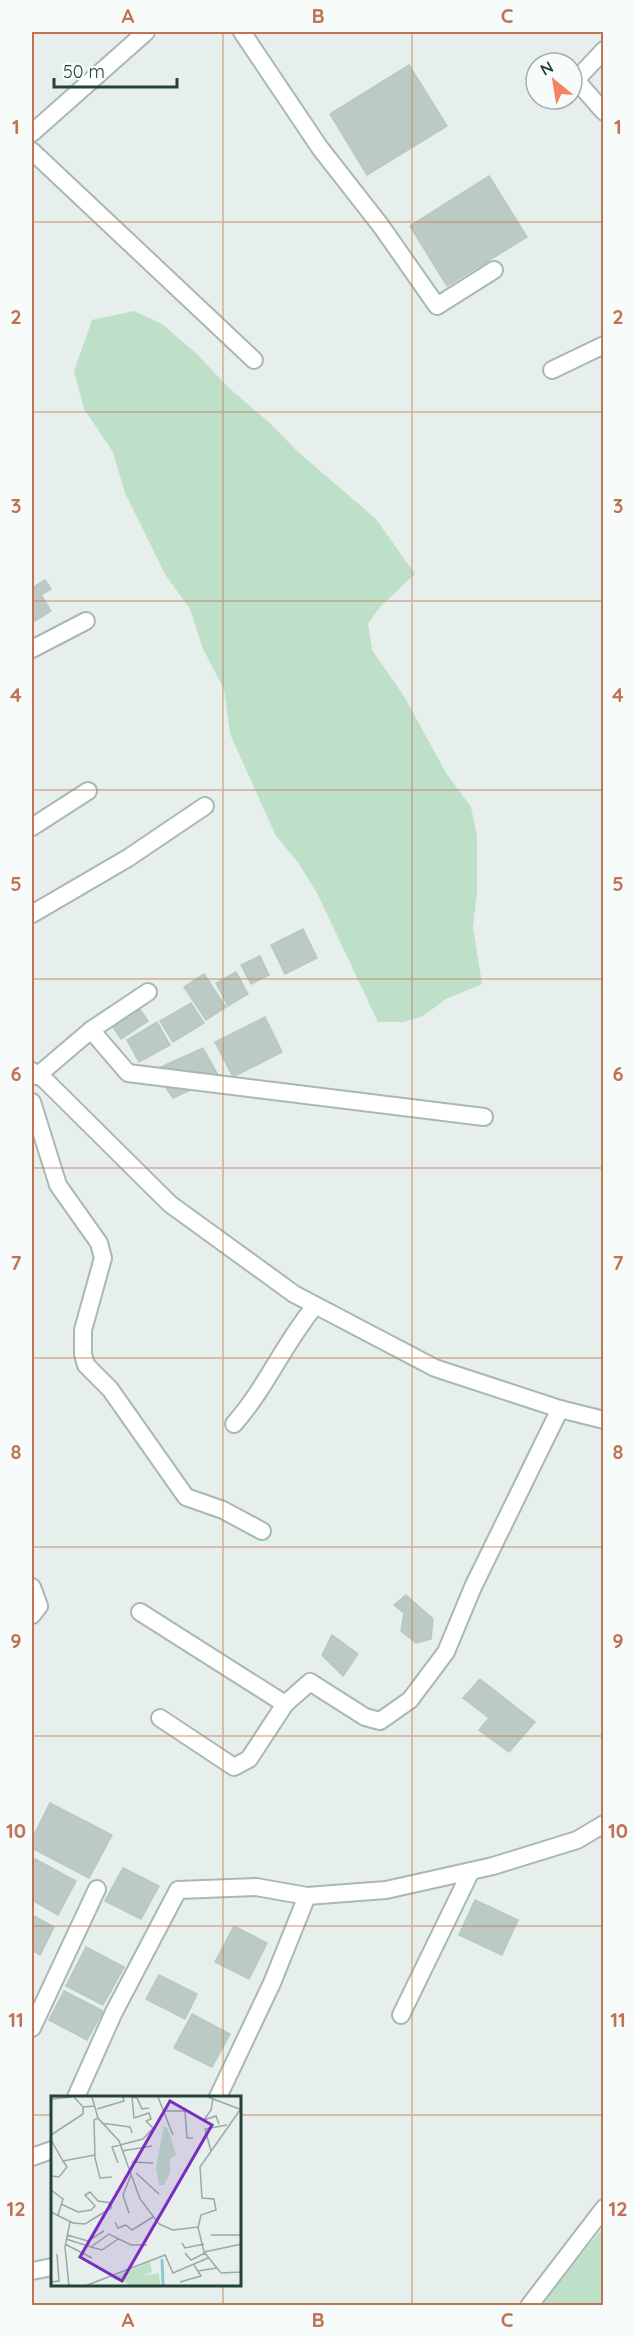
<svg xmlns="http://www.w3.org/2000/svg" width="635" height="2337" font-family="Quicksand,sans-serif">
<rect width="100%" height="100%" fill="#e6efeb"/>
<g fill="#bfe0c8">
<polygon points="134,311 162,324 197,354 228,387 273,426 297,451 376,519 415,574 379,608 368,624 372,650 404,696 446,773 471,807 477,836 477,893 473,927 482,984 446,999 423,1016 404,1022 378,1022 316,891 297,861 276,836 230,734 224,689 203,649 190,609 166,576 125,493 113,452 84,409 74,371 92,320"/>
<polygon points="603,2228 603,2305 540,2305"/>
</g>
<g fill="#bbcac4" stroke="#b8c9c2" stroke-width="1.5">
<polygon points="409,65 447,126 367,175 330,114"/>
<polygon points="489,176 527,237 447,286 410,226"/>
<polygon points="45,580 51,589 41,595 51,611 35,621 32,615 32,588"/>
<polygon points="303,929 317,958 285,974 271,945"/>
<polygon points="260,956 269,975 251,984 241,965"/>
<polygon points="236,972 248,994 228,1006 216,983"/>
<polygon points="204,974 226,1007 206,1020 184,987"/>
<polygon points="191,1003 204,1023 173,1042 160,1021"/>
<polygon points="137,1005 148,1021 121,1039 110,1023"/>
<polygon points="265,1017 282,1052 233,1077 215,1042"/>
<polygon points="157,1022 170,1045 139,1062 127,1040"/>
<polygon points="203,1048 219,1077 173,1098 154,1070"/>
<polygon points="406,1595 433,1619 431,1639 416,1643 401,1631 404,1613 394,1605"/>
<polygon points="332,1635 358,1654 343,1676 322,1655"/>
<polygon points="480,1679 535,1722 509,1752 479,1730 489,1718 463,1698"/>
<polygon points="50,1803 112,1835 89,1878 32,1848 32,1839"/>
<polygon points="35,1859 76,1881 58,1915 32,1900 32,1866"/>
<polygon points="123,1868 159,1886 141,1919 105,1901"/>
<polygon points="475,1900 518,1920 502,1955 459,1935"/>
<polygon points="32,1915 54,1927 40,1955 32,1950"/>
<polygon points="234,1926 267,1943 249,1979 215,1962"/>
<polygon points="86,1947 124,1967 103,2005 66,1986"/>
<polygon points="159,1975 197,1994 185,2019 146,1999"/>
<polygon points="64,1991 103,2011 87,2040 49,2020"/>
<polygon points="192,2014 230,2034 212,2067 174,2048"/>
</g>
<g fill="none" stroke-linecap="round" stroke-linejoin="round">
<defs>
<g id="minor">
<polyline points="242,32 320,148 381,226 437,306 494,270"/>
<polyline points="604,50 576,80 604,112"/>
<polyline points="32,133 146,32"/>
<polyline points="32,151 254,360"/>
<polyline points="552,370 604,345"/>
<polyline points="32,649 86,621"/>
<polyline points="32,827 88,791"/>
<polyline points="32,914 128,858 205,806"/>
<polyline points="91,1030 128,1073 484,1117"/>
<polyline points="32,1071 45,1080 170,1204 294,1294 435,1368 560,1409 604,1420"/>
<polyline points="37,1076 91,1030 148,992"/>
<polyline points="32,1102 58,1185 99,1243 103,1258 83,1330 83,1354 86,1365 110,1389 186,1497 223,1510 262,1531"/>
<path d="M234 1424C266 1388 284 1343 315 1306"/>
<polyline points="32,1587 39,1606 32,1615"/>
<polyline points="140,1612 285,1704"/>
<polyline points="160,1718 234,1767 249,1759 285,1704 310,1682 365,1717 380,1721 410,1700 446,1652 473,1587 560,1409"/>
<polyline points="401,2015 471,1871"/>
<polyline points="32,2028 97,1889"/>
<polyline points="76,2097 114,2012 178,1890 256,1887 307,1896 386,1890 493,1866 577,1840 604,1824"/>
<polyline points="218,2097 272,1983 307,1896"/>
<polyline points="32,2157 52,2150"/>
<polyline points="32,2271 52,2267"/>
<polyline points="529,2306 604,2208"/>
</g>
</defs>
<use href="#minor" stroke="#a8b8b2" stroke-width="20"/>
<use href="#minor" stroke="#fff" stroke-width="16"/>
</g>
<path fill="none" stroke="#c07456" stroke-width="1.5" stroke-opacity="0.55" d="M223 32V2097M412 32V2306M32 222H604M32 412H604M32 601H604M32 790H604M32 979H604M32 1168H604M32 1358H604M32 1547H604M32 1736H604M32 1926H604M32 2115H52M240 2115H604M223 2284V2306"/>
<g transform="translate(51 2096)">
<rect width="190" height="190" fill="#e6efeb"/>
<path d="M113 30 117 33 125 59 119 63V77L113 89H108L105 71ZM99 166 101 176 91 180 108 177 109 190H84L60 182Z" fill="#bfe0c8"/>
<path fill="none" stroke="#8ec9d4" stroke-width="3" d="M111 163 112 190"/>
<path fill="none" stroke="#98aaa4" stroke-width="1.5" d="M23 1 32 11 44 10M41 1 47 22 68 45 89 103 108 128 122 134 147 131 153 156 170 177 191 176M81 1 86 2 91 13 98 12M107 1 122 39M157 1 191 14M0 3 21 1M46 13 73 5 72 1M115 15H134L136 42H142M47 22 43 24 44 62 49 82 61 81M153 24 160 14 162 2M153 24 165 20 168 28M50 27 79 31 81 37M0 39 32 18V11M0 44 12 65 44 59M71 55 101 50M160 55 154 33 176 29M81 66 102 67M67 67 61 51 92 43 102 32 95 25 100 23 98 17 83 22 81 1M85 77 108 98M0 80 8 81 16 71 12 65M0 94 12 103 7 119M0 116 22 127 34 128 60 112V107L47 105 39 96 34 99 44 110 40 114 27 116 10 108M78 117 72 99 80 79M64 126 67 132 75 129 81 134 102 121M147 132 150 119 165 114 163 103 151 102 149 71 189 14M16 139 37 145 53 135M160 139H191M15 143 40 151 58 138 80 149H96M131 147 134 152 153 148M14 148 41 162M40 151 51 154 67 143M153 156 191 148M134 157 140 164 154 157M147 175 166 172M0 186 8 185 6 158M129 186 150 180 143 169M18 190 14 151 19 126M34 190 114 159 122 177 157 162"/>
<path fill="#7b2cbf" fill-opacity="0.15" stroke="#7b2cbf" stroke-width="3" d="M119 5 161 29 71 185 29 161Z"/>
<rect width="190" height="190" fill="none" stroke="#24423a" stroke-width="3"/>
</g>
<rect width="635" height="2337" fill="none" stroke="#f7fbf9" stroke-width="66"/>
<g transform="translate(554 81) rotate(330)"><circle r="28" fill="#f7fbf9" stroke="#a3b1ad" stroke-width="1.5"/>
<path d="M0-4.5L10 22L0 15L-10 22Z" fill="#f4845f"/>
<text y="-9" font-size="16" font-weight="bold" text-anchor="middle" fill="#24423a">N</text>
</g>
<path d="M54 78v9h123v-9" fill="none" stroke="#24423a" stroke-width="3"/>
<text x="63" y="78" font-size="18" fill="#24423a" stroke="#f7fbf9" stroke-width="4.5" paint-order="stroke">50 m</text>
<rect x="33" y="33" width="569" height="2271" fill="none" stroke="#c07456" stroke-width="2"/>
<g font-size="20" text-anchor="middle" font-weight="bold" fill="#c07456">
<text x="128" y="23">A</text>
<text x="318" y="23">B</text>
<text x="507" y="23">C</text>
<text x="16" y="134">1</text>
<text x="618" y="134">1</text>
<text x="16" y="324">2</text>
<text x="618" y="324">2</text>
<text x="16" y="513">3</text>
<text x="618" y="513">3</text>
<text x="16" y="702">4</text>
<text x="618" y="702">4</text>
<text x="16" y="891">5</text>
<text x="618" y="891">5</text>
<text x="16" y="1081">6</text>
<text x="618" y="1081">6</text>
<text x="16" y="1270">7</text>
<text x="618" y="1270">7</text>
<text x="16" y="1459">8</text>
<text x="618" y="1459">8</text>
<text x="16" y="1648">9</text>
<text x="618" y="1648">9</text>
<text x="16" y="1838">10</text>
<text x="618" y="1838">10</text>
<text x="16" y="2027">11</text>
<text x="618" y="2027">11</text>
<text x="16" y="2216">12</text>
<text x="618" y="2216">12</text>
<text x="128" y="2327">A</text>
<text x="318" y="2327">B</text>
<text x="507" y="2327">C</text>
</g>
</svg>
